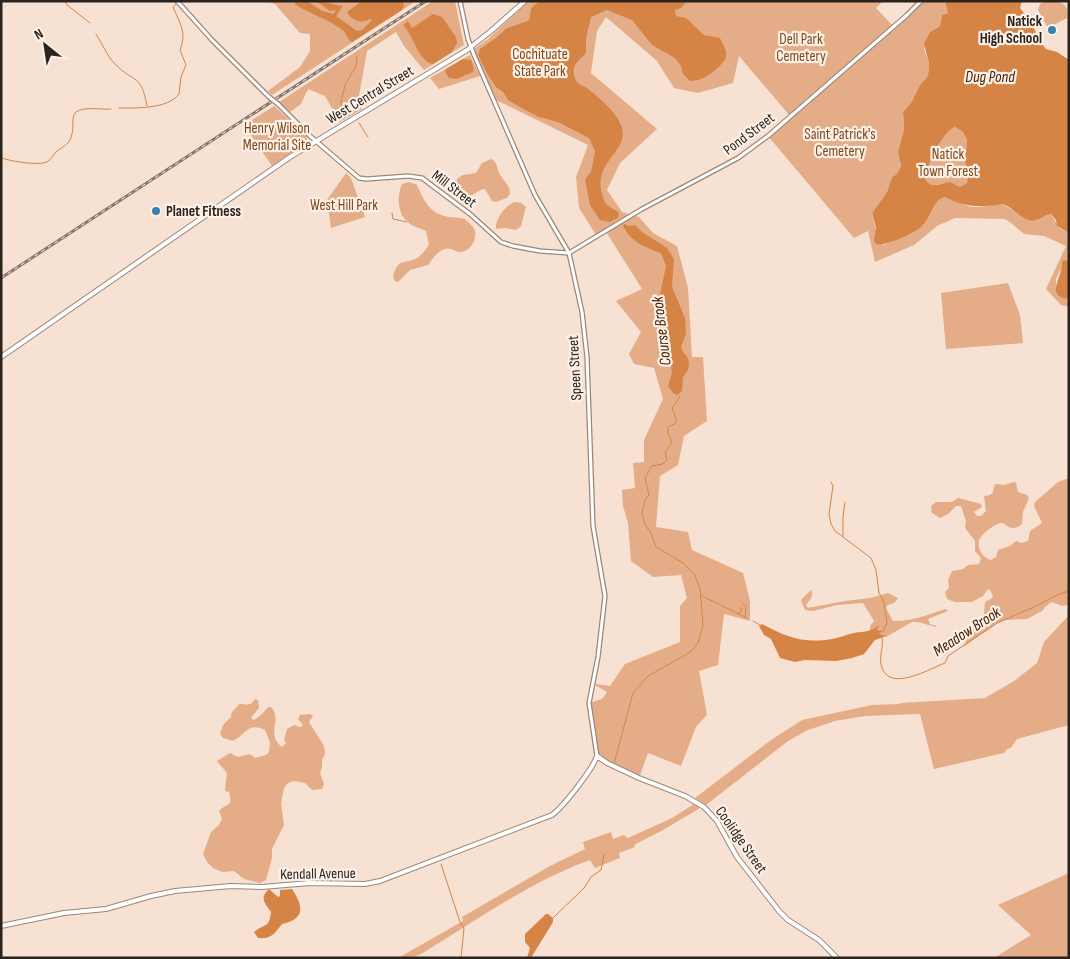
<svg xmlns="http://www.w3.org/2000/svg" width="1070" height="959" font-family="'Sofia Sans Condensed',sans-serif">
<rect width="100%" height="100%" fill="#f7e1d2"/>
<g fill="#e4ad87">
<polygon points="265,1 416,1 272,95 268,91 300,67 310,51 310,34 300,33 275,4"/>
<polygon points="433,1 455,1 464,45 424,70 404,46 396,32 367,51 358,101 362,109 340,122 325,96 308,89 301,104 290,112 279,102"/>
<path d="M529 1H883L876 8 894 27 918 3 901 1H945L948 13 942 15 940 26 930 32 924 49 929 63 928 76 920 85 911 103 903 112 904 129 898 152 901 166 897 174 892 177 887 192 872 213C874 225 877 235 883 245 896 240 913 235 923 225 931 217 933 200 945 197L971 207H980L1003 204 1024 218 1042 217 1046 214H1051L1059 228 1069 233V257L1067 260H1065L1056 279V290L1066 299H1069V307L1061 305 1046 289 1066 246 1044 236 1024 234 1011 223 1005 219 955 218 937 226 914 245 875 262 868 231 854 238 768 136 790 116 739 56 733 83 698 93 674 88 657 61 606 17 597 31 591 73 657 129 620 163 607 190 622 212 639 217 653 233 677 246 688 288 692 357H703L707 421 684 436 678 465 660 476 656 527 688 532 692 550 743 573 750 601V621L724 614 718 665 699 671 707 715 696 727 681 766 648 753 639 778 597 756 589 703 602 699 607 692 595 685 596 684 610 686 625 664 680 642V606L687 598 681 575 653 577 631 561 628 523 623 506 622 490 635 488 633 463 644 462V440L663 399 654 368 634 364 629 354 641 332 616 301 642 289 605 230 596 235 579 208 576 177 588 145 496 100 474 52V49L488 39Z"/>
<path d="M1046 1C1058 1 1070 2 1067 18L1048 28 1038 10 1040 4Z"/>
<polygon points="470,55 480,76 439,89 430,78"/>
<polygon points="274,106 306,135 307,139 306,142 272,166 244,125"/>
<path d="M955 127 963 132 967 140 965 162 968 172 967 183 960 187C956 185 952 183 948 183 938 182 932 190 924 179 926 166 942 132 955 127Z"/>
<path d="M491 159C499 163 496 169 501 176 505 183 510 185 510 194L507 198 496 202 492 201 485 189C476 190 472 199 462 196L456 186 457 179 463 175 476 173 482 163Z"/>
<polygon points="346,173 351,178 365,217 331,228 327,200"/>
<path d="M409 182 417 185C424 201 430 214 449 217 455 218 460 217 465 219 468 222 474 227 475 231 477 240 470 252 460 252 455 252 451 247 445 249 437 251 433 259 428 265L410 270 398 282 395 281 393 277C398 257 404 265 417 258 422 255 426 249 429 245L426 231C421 228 412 227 408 222 397 214 397 195 402 184Z"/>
<path d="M514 202 521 203 526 207 521 226 516 230 505 228 496 229C495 219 505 206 514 202Z"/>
<polygon points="1008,283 1020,315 1023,343 946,349 941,293"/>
<path d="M1069 478V605L1062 606 1052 602 1046 606 1042 611 1027 619 1005 620 998 623 963 647 974 624 984 614 985 602 992 598 993 596 990 590 988 589 983 596 972 602H955L947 599 945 592 949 588 948 580 952 571 963 569 968 565 979 564 981 558 975 551V541L965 528 966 521 961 506H956L948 514 940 518 932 513 931 506 936 502H952L958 498 981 504 982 507 974 512 977 516H981L986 511 984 496 990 495 993 492 995 484 1004 485 1014 482 1016 483 1018 492 1027 495 1029 498 1023 512 1022 524C1015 530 1010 529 1003 523 996 522 980 535 979 541 977 549 983 558 991 560L996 557 998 550 1010 546 1016 541 1021 543 1028 541 1030 531 1042 523 1034 506 1035 502 1058 482Z"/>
<path d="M811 590C815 596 809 600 806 605L808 608 845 601 870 598 888 593 898 598 894 603 888 605 886 608 893 621C912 622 928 614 946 609L948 611 928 619 930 624 937 626 936 627 918 622H912L886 637 879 634 881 631 877 630 878 626 870 631V626L874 621 863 603 837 605 813 611 805 610 801 600Z"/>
<polygon points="1069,615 1069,725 1017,739 1011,748 1007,749 1004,753 934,769 920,714 865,716 835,721 808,730 788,741 706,805 695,798 771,740 802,720 872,705 900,704 901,703 985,698 1014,681 1037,663 1044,642"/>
<path d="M255 699 258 700 259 708 251 718 254 720 262 714 268 707H271C283 719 265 734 282 747L286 743 284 740 287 729 294 725 300 727 303 726 301 722 298 720 300 715 310 714 313 716 309 722 324 746 325 754 322 760V767L320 773 324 784 322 789 312 790 305 783 294 781 288 783 284 788 281 803 284 825 272 849V858L266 880 260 883 244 879 234 871 222 872 213 868 207 862 203 854 211 832 219 825 222 819 219 811C227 802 233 808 229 792L225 791V789L227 773 217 761 230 753 238 757 250 754 255 758 266 755 269 752 270 742 265 730C247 722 247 734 233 741L223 738 220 734 223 725 231 717C231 709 236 710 239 704 247 704 250 707 255 699Z"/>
<path d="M694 804 700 808 663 830 634 845 635 847 619 853 620 858 595 868 590 860C529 882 476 921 421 954L410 958H398L463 921 462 917 550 866 585 849 583 842 611 832 613 839 624 835 628 838 672 818Z"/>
<polygon points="1069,873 1069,958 994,958 1031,935 998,905"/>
</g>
<g fill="#d68445" fill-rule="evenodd">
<path d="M295 1 298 3 307 1 322 11 333 14 336 10 330 11 316 1C325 1 333 5 343 6L336 16 357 31 362 30 372 20 370 19C361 24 352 21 347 12L362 1H403L404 6 402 10 352 42 349 40 344 31 332 23 301 8 295 4Z"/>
<path d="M540 1H687L681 8 675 10 676 16 686 18 704 35 720 38 726 51V58C718 70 704 81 690 81L683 74 681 66 675 58 652 45 632 20 607 10 591 17 586 38V53C582 58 576 61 574 68 573 73 574 78 577 82 580 85 583 86 587 88 598 97 619 114 622 128 628 153 593 161 602 194 603 198 604 201 606 204 610 208 615 209 619 213L618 218 610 222 600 220 590 205 585 179 591 172 594 157 595 151 589 138 558 122 539 117 525 110 508 100 503 92 496 87 488 75 478 55 480 49 496 38 507 28 528 21 530 18 531 8Z"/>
<path d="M945 1H1022L1020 8 1030 21 1042 44 1046 49 1057 52 1069 60V233L1057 226 1056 220 1051 214C1045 214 1043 218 1036 220 1023 223 1014 208 1003 204 983 208 963 207 945 197 933 200 931 217 923 225 917 233 884 247 876 244L874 241 876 228 872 213 887 192 892 177 897 174 901 166 898 152 904 129 903 112 911 103 920 85 928 76 929 63 924 44 930 32 940 26 942 15 948 13ZM955 127 963 132 967 140 965 162 968 172 967 183 960 187 950 182C940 183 932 190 925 179 926 166 942 132 955 127Z"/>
<path d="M433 14 442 17 456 37 457 43 452 52 433 64C418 61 414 36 403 25L408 21 412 28Z"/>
<polygon points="463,59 471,60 474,69 473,72 456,79 449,78 445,71 446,69"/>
<path d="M625 224 628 226 635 225 642 232 667 248 674 259 672 287 685 318 686 334 681 347 683 352 688 358 689 363 688 370 683 377 682 391 677 395 673 393 668 386 672 373 671 365 663 342 665 321 660 294 666 266 661 253C646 248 629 241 623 225Z"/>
<path d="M1069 257V299C1047 297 1059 281 1061 270 1062 267 1062 264 1062 261L1067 260Z"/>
<path d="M762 624C786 637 804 644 832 639 840 638 847 634 854 633 866 631 870 632 879 625L877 630 883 631 879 634 886 636 875 640 864 654 852 658 836 661 805 660 795 662 780 658 771 639 764 635 759 626Z"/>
<path d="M269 889 278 897 280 896V890L292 889C304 907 305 919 282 924 274 934 272 939 258 938L254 932C265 923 269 929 271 912 265 903 259 898 269 889Z"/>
<polygon points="546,914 548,914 553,918 553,922 534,953 531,958 527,958 530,948 525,942 525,934"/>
</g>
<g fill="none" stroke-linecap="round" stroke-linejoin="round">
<g stroke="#d68445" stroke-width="1">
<polyline points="65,1 67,5 90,23"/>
<polyline points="288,1 291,1"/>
<path d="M96 34C102 43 107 56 115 64 135 84 141 73 147 106"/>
<path d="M119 108C137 108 168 109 179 94L181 77 186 65 180 50C187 32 180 24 173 7L176 4"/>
<polyline points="352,114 342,109 341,102 345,85 356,66 357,56"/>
<polyline points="359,123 368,137"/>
<path d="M1 158C11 161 37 166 47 162 52 159 53 154 57 151 64 146 70 144 72 134 74 128 71 116 76 112 85 106 100 110 111 109"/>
<polyline points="392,213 393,219 407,222"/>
<polyline points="831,482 833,486 829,514 831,524 835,531 871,558 876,570 879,593 884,602 887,623 883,631"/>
<polyline points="843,536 843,516 845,502"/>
<polyline points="702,596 747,618"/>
<polyline points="743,604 746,606 745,617"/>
<polyline points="739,613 741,612 741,608"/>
<polyline points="753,621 760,625"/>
<path d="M882 637C884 648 878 657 882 668 891 692 929 669 945 663L948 656 997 623 1034 607 1059 594 1069 591"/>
<polyline points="614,764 633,693 648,676 689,653 698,643 703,626 700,588 694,574 683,563 656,547 651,533 645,525 642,513 645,500 649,495 645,478 652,466 663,464 667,460 665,452 672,443 668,433 668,427 676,423 676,418 672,408 678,400 680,395"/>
<polyline points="441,864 460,922 464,928 461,958"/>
<polyline points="552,919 584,888 591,877 601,870 604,855"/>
</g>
<defs>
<g id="tertiary">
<polyline points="177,1 212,40 269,97"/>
<polyline points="460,1 468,39 474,55 535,195 569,253 582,312 587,357 593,526 605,596 598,657 589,703 597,756"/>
<polyline points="278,104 310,136 359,178 367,179 408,176 422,178 470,214 501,242 513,246 540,251 569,253 642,209 738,158 768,136 907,15 921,1"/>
</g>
<g id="secondary">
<polyline points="1,357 290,157 467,50 491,31 525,1"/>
<path d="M1 926 64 913 106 909 151 896 175 891 231 886 262 887 310 883 365 884 380 881 552 815C563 807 593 769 597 756L607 763 639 778 685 796 704 807 717 821 737 857 779 911 788 920 819 940 837 958"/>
</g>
</defs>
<use href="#tertiary" stroke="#9b8779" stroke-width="5.5"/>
<use href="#secondary" stroke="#9b8779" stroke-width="6"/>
<use href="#tertiary" stroke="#fff" stroke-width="3"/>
<use href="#secondary" stroke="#fff" stroke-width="4"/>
<defs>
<polyline id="rail" points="1,278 426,1"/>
</defs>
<use href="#rail" stroke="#85776d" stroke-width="3"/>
<use href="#rail" stroke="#fdf0e7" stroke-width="1" stroke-dasharray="4" stroke-linecap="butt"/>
<defs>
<polyline id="tertiary-bridge" points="269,97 278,104"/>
</defs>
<use href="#tertiary-bridge" stroke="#9b8779" stroke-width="5.5" stroke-linecap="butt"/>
<use href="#tertiary-bridge" stroke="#fff" stroke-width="3"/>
</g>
<g fill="#3680b4" stroke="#fdf0e7" stroke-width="2">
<circle cx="1052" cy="30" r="5"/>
<circle cx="156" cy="211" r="5"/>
</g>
<g text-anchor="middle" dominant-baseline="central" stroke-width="4.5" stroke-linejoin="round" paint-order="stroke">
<g font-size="15" font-weight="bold" fill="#2b231e" stroke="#fdf0e7" text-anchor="end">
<text x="1042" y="21">Natick<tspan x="1042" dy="17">High School</tspan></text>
<text x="166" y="211" text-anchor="start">Planet Fitness</text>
</g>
<g font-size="15" fill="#7e471a" stroke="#fdf0e7">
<text x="801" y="39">Dell Park<tspan x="801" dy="17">Cemetery</tspan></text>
<text x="540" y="54">Cochituate<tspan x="540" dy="17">State Park</tspan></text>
<text x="277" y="128">Henry Wilson<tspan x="277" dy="17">Memorial Site</tspan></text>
<text x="840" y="134">Saint Patrick's<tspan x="840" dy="17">Cemetery</tspan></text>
<text x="948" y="154">Natick<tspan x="948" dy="17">Town Forest</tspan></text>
<text x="344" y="205">West Hill Park</text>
</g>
<g font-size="15" fill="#2b231e" stroke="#fdf0e7">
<text transform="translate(370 95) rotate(-31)">West Central Street</text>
<text transform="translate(749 134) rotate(-37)">Pond Street</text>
<text transform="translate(454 189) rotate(37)">Mill Street</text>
<text transform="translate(575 368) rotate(-93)">Speen Street</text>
<text transform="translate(741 840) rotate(55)">Coolidge Street</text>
<text transform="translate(318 874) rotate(-1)">Kendall Avenue</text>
</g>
<g font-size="16" font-style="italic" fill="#412105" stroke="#fdf0e7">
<text x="990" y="77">Dug Pond</text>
<text transform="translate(662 331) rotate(-97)">Course Brook</text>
<text transform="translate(967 632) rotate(-33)">Meadow Brook</text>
</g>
</g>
<rect width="1070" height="959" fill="none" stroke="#2b231e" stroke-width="5"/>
<g transform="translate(45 45) rotate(330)" stroke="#fdf0e7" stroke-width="4" paint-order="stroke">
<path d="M0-4L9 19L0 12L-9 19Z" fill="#2b231e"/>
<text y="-8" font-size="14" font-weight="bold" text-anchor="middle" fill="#2b231e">N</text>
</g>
</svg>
